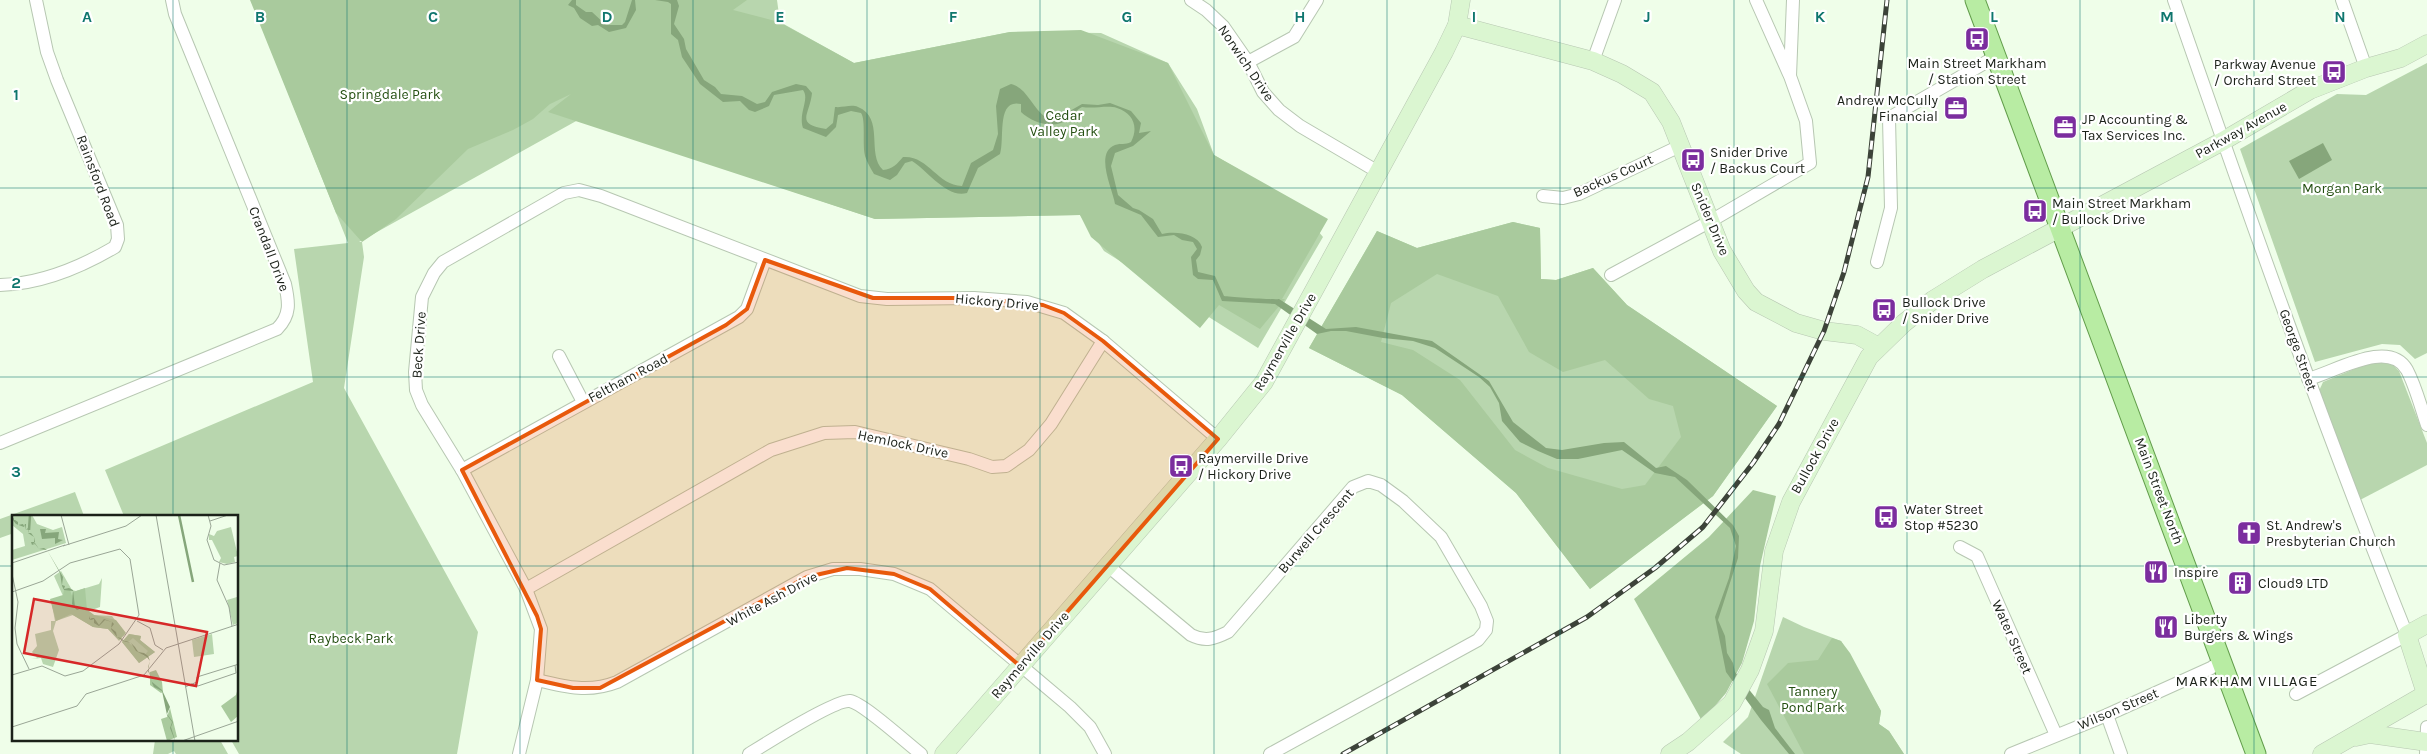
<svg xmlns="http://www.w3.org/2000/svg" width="2427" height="754" font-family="Karla,sans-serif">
<rect width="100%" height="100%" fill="#effee9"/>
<g fill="#b8d6ae">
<polygon points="251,0 777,0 780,22 854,63 1010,32 1101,33 1168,63 1197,109 1214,155 1295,203 1323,237 1258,348 1104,251 1080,215 875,219 578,120 359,242 362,242 364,257 344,388 478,632 457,754 239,754 231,740 238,740 238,516 124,516 105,470 313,382 294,249 348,243"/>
<polygon points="2427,63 2427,353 2415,359 2400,345 2382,344 2315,362 2240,149 2337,94 2366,95"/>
<polygon points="1513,222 1540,228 1541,279 1556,280 1593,268 1627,305 1777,406 1713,496 1590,589 1516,493 1402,395 1309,348 1377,231 1417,248"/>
<polygon points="2376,360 2391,363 2399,371 2427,443 2427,465 2360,500 2319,391 2323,382"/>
<polygon points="75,492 84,516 14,516 14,533 0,538 0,519"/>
<polygon points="1783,617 1804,627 1841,641 1881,711 1879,724 1889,731 1904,754 1741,754 1723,742 1748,717"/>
<polygon points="155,740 220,740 228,754 176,754 174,751 168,754 153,754"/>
</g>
<g fill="#a9ca9d" fill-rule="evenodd">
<polygon points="250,0 747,0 733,10 779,22 854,63 1010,32 1081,30 1168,63 1214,155 1328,219 1282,299 1285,299 1260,329 1219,305 1200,328 1091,237 1080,215 875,219 548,112 571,94 550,104 533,119 513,130 468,149 396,219 362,242 336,213"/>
<path d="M1513 222 1540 228 1541 279 1556 280 1593 268 1627 305 1777 406 1713 496 1590 589 1516 493 1402 395 1309 348 1377 231 1417 248ZM1437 274 1498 296 1529 352 1563 372 1605 360 1649 399 1673 406 1681 437 1645 485 1622 489 1548 468 1515 450 1460 380 1413 350 1381 342 1391 303Z"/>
<polygon points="1753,490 1776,496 1760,566 1754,621 1742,663 1726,693 1702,721 1634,599 1709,537"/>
<polygon points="1832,638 1841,641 1850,653 1881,711 1879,724 1889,731 1904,754 1804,754 1767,684 1788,663 1818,660"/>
</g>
<g fill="#86a67b">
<polygon points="572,0 576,0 576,5 586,12 592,12 606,25 622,25 625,22 632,0 635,0 636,10 626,28 609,32 598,25 592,26 580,18 574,8 568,5"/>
<path d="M655 0H677L679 6 674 24 684 39 686 49 704 80 715 87 721 94 742 96 757 104 765 102 772 92 796 84 806 86 812 93C810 115 794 124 826 129L833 123 835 107C843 108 851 104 858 107 885 118 866 154 883 170 893 169 897 164 903 157 928 155 937 185 962 186L971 163 993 150 998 134 996 106 1000 89 1011 84C1026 87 1032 107 1045 117L1063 115 1082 104 1098 105 1110 103 1131 111 1141 123 1139 133 1151 131 1133 146 1115 153 1111 166 1118 195 1133 208 1139 210 1153 219 1162 234C1175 231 1197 233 1202 247L1200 255 1196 260 1198 272 1215 276 1224 296C1230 297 1276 300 1279 299L1326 329 1356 327 1432 341 1489 381 1513 422 1546 448 1562 450 1604 443 1624 442 1656 468 1666 466 1687 480 1733 525 1739 536 1738 558 1718 620 1725 636 1727 653 1733 663 1735 672 1763 707 1769 710 1775 728 1795 754H1789L1761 720 1726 672 1715 617 1729 578 1736 546 1730 528 1675 477 1655 473 1622 450 1578 459H1557L1538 451 1520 442 1502 421 1499 403 1490 387 1479 377 1435 348 1413 341 1383 338 1346 331H1331L1317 334 1275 304 1222 301 1213 280 1198 279 1193 275 1191 257 1197 249 1193 242 1182 240 1174 235 1158 237 1141 215 1115 204C1113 190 1094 153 1115 145 1121 143 1125 145 1131 142 1139 127 1133 113 1117 108 1108 105 1094 109 1082 107 1076 110 1074 114 1070 118 1055 130 1034 124 1021 112V104C996 98 1005 138 1000 154L978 168 967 193C947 199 927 170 912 161L905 163 897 175 890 180 874 174C871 169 867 162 865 156 862 144 866 120 861 113L851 111 838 115 836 127 826 137 803 128C798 113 810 99 803 90L774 95 769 106 755 112 749 110 740 101 723 102 700 84 682 57 678 40 671 34V4L668 2Z"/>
<polygon points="2323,143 2332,160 2299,179 2289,161"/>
</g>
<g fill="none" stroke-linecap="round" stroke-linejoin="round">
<defs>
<g id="street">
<polyline points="1191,0 1206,10 1223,26 1248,62 1263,92 1279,110 1300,126 1380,173"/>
<polyline points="1756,0 1789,74"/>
<path d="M2174 0C2248 213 2323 426 2407 635L2296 694"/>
<polyline points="2342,0 2366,68"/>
<polyline points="1593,61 1615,0"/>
<polyline points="1248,62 1294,37 1317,0"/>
<polyline points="1543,196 1563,198 1579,194 1680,146"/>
<polyline points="1877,262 1891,208 1889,118 1995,57"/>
<polyline points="1611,275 1709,222 1810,163 1806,121 1790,76 1793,0"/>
<path d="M0 285C39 284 81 267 115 247L118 239 117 225 57 80 47 52 36 0"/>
<polyline points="559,356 583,402"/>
<path d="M2308 379C2335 372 2389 338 2407 370 2416 387 2421 408 2427 425"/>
<path d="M0 443 277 329C291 315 289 302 285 284L175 14 172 0"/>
<polyline points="462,470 739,317 747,309 765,260"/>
<polyline points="1960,547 1977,556 2056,735"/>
<path d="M1108 566 1191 635C1205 642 1214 639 1228 632L1353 487 1368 481 1381 485 1403 501 1441 537 1481 606 1487 621 1486 630 1478 640 1270 754"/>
<polyline points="526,589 771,450 824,433 855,432 969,459 992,467 1006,466 1029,450 1051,424 1103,341"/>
<path d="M537 680C566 687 589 693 617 682L807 577 833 569H860L894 574 930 589 1070 707 1090 727 1105 754"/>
<polyline points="2107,715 2121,754"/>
<polyline points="519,754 537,680 541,629 526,589 462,470 422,405 416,390 415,372 422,297 434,273 443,262 564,193 579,190 601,196 860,296 887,299 974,298 1027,302 1064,313 1103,341 1218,439"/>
<path d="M749 754C765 744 836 699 850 701 863 703 908 744 921 754"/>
<polyline points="2011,754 2107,715 2211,668 2222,660"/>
<polyline points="2426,754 2427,727"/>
</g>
<g id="secondary">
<polyline points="1457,25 1593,61 1622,74 1652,92 1671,122 1722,251 1746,291 1756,302 1796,323 1824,331 1857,335 1879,347"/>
<polyline points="2356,737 2370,734 2427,742"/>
<polyline points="944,754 1218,439 1264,382 1444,52 1457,25 1461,0"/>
<polyline points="1670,754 1688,742 1732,703 1750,670 1764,631 1774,551 1791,502 1869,357 1904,323 1933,300 1983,269 2223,141 2310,90 2366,68 2401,58 2427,44"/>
<polyline points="2322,754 2426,694 2407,635 2427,624"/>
</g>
<polyline id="primary" points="1975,0 2256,754"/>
</defs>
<use href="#street" stroke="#b7c7b2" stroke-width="14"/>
<use href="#secondary" stroke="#b7c7b2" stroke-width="19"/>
<use href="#primary" stroke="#629d4b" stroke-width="21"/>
<use href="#street" stroke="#fff" stroke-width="12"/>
<use href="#secondary" stroke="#dbf6d1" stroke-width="18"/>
<use href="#primary" stroke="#b8eca3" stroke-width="19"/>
<defs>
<polyline id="rail" points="1343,754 1587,617 1655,568 1703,527 1753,463 1779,424 1824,331 1844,272 1868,177 1887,0"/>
</defs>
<use href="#rail" stroke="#3c4339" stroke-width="5"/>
<use href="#rail" stroke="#fff" stroke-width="3" stroke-dasharray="9" stroke-linecap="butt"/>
</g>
<path fill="#e8590c" fill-opacity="0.2" stroke="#e8590c" stroke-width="4" stroke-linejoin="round" d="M765 260 873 298H974L1043 305 1064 313 1103 341 1218 439 1020 666 930 589 894 574 847 568 807 577 600 688H573L537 680 541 629 537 616 462 470 726 325 747 309Z"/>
<path fill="none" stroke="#0f766e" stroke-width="1" stroke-opacity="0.55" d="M173 0V516M347 0V754M520 0V754M693 0V754M867 0V754M1040 0V754M1214 0V754M1387 0V754M1560 0V754M1734 0V754M1907 0V754M2080 0V754M2254 0V754M0 188H2427M0 377H2427M0 566H14M238 566H2427M173 740V754"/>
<defs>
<symbol id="bus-square" viewBox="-11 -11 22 22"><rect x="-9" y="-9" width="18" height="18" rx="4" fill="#7b2d9e" stroke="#fff"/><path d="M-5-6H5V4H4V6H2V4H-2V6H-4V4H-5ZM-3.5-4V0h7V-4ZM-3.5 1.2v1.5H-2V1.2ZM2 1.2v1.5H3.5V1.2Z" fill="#fff"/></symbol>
<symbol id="office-square" viewBox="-11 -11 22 22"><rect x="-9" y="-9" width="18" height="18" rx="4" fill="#7b2d9e" stroke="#fff"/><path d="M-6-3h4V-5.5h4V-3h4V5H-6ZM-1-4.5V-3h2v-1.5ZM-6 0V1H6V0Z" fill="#fff"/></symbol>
<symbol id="church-square" viewBox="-11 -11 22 22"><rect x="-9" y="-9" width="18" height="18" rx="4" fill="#7b2d9e" stroke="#fff"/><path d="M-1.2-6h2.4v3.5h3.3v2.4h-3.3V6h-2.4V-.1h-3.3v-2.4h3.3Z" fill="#fff"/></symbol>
<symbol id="restaurant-square" viewBox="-11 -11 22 22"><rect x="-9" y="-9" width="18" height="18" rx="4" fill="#7b2d9e" stroke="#fff"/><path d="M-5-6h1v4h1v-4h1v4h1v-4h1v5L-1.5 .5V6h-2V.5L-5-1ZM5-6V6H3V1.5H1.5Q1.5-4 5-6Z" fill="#fff"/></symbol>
<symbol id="building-square" viewBox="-11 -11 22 22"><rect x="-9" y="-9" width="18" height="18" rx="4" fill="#7b2d9e" stroke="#fff"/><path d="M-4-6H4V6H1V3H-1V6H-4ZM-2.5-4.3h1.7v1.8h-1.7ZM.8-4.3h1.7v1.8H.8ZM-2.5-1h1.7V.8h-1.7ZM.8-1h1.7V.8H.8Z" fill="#fff"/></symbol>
</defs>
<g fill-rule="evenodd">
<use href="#bus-square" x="1963" y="25" width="28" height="28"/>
<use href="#bus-square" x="2320" y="58" width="28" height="28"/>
<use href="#office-square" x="1942" y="94" width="28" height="28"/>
<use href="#office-square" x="2051" y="113" width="28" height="28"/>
<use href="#bus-square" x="1679" y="146" width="28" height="28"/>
<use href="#bus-square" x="2021" y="197" width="28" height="28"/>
<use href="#bus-square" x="1870" y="296" width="28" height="28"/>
<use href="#bus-square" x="1167" y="452" width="28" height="28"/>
<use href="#bus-square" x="1872" y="503" width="28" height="28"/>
<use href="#church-square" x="2235" y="519" width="28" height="28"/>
<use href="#restaurant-square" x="2142" y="558" width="28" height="28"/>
<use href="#building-square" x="2226" y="569" width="28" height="28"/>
<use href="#restaurant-square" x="2152" y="613" width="28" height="28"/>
</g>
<g text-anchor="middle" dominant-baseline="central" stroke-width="4.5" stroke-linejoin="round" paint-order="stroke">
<g font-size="14" fill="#1b2119" stroke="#fff">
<text transform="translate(1246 63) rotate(56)">Norwich Drive</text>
<text transform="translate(2241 130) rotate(-29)">Parkway Avenue</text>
<text transform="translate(1613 176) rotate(-24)">Backus Court</text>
<text transform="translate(98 181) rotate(69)">Rainsford Road</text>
<text transform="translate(1710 219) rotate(67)">Snider Drive</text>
<text transform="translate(269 249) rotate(69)">Crandall Drive</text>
<text transform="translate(997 302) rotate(5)">Hickory Drive</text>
<text transform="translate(1285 342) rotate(-60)">Raymerville Drive</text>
<text transform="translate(419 345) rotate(-86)">Beck Drive</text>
<text transform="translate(2298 350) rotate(70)">George Street</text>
<text transform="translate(628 378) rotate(-28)">Feltham Road</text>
<text transform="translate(903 444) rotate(12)">Hemlock Drive</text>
<text transform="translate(1815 456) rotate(-61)">Bullock Drive</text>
<text transform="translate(2159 491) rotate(69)">Main Street North</text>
<text transform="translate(1316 531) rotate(-49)">Burwell Crescent</text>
<text transform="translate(772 599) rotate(-28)">White Ash Drive</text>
<text transform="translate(2012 637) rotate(66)">Water Street</text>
<text transform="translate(1030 655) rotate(-49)">Raymerville Drive</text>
<text transform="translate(2118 709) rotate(-23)">Wilson Street</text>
</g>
<g font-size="14" fill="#1b2119" stroke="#fff" text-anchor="start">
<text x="1977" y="63" text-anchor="middle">Main Street Markham<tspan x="1977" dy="16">/ Station Street</tspan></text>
<text x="2316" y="64" text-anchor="end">Parkway Avenue<tspan x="2316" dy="16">/ Orchard Street</tspan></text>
<text x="1938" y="100" text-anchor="end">Andrew McCully<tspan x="1938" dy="16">Financial</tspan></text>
<text x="2082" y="119">JP Accounting &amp;<tspan x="2082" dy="16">Tax Services Inc.</tspan></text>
<text x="1710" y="152">Snider Drive<tspan x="1710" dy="16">/ Backus Court</tspan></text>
<text x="2052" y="203">Main Street Markham<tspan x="2052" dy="16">/ Bullock Drive</tspan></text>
<text x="1902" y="302">Bullock Drive<tspan x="1902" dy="16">/ Snider Drive</tspan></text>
<text x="1198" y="458">Raymerville Drive<tspan x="1198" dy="16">/ Hickory Drive</tspan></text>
<text x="1904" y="509">Water Street<tspan x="1904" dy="16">Stop #5230</tspan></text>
<text x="2266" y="525">St. Andrew's<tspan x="2266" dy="16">Presbyterian Church</tspan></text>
<text x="2174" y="572">Inspire</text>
<text x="2258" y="583">Cloud9 LTD</text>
<text x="2184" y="619">Liberty<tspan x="2184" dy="16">Burgers &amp; Wings</tspan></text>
</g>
<g font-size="14" fill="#244f11" stroke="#fff">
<text x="390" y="94">Springdale Park</text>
<text x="1064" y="115">Cedar<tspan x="1064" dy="16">Valley Park</tspan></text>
<text x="2342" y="188">Morgan Park</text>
<text x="351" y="638">Raybeck Park</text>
<text x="1813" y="691">Tannery<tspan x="1813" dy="16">Pond Park</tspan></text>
</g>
<g font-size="15" letter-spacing="1" fill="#1b2119" stroke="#fff">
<text x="2247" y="681">MARKHAM VILLAGE</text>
</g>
</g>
<g transform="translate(12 515)">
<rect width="226" height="226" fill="#effee9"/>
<path d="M0 0H20L25 9 41 15 50 12 54 28 0 45V35L13 31 11 19 0 10ZM219 12 226 41 222 42 223 47 215 49 207 47 209 43 200 25H197V19L202 21 205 16ZM49 56 60 75 64 76 87 69 90 63 88 92 77 96 82 100 100 101 113 119 107 126 96 114 81 112 61 100 44 106 41 116 47 135 41 152 31 149 29 143 19 144 25 143 20 137 25 131 23 119 39 115V106H43L39 85 51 81 42 61ZM225 82 226 108 221 110 215 85ZM117 119 129 121 128 125 143 137 127 148 110 127ZM200 119 202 139 182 142 180 125Z" fill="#b8d6ae"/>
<path d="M73 73 75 95 82 100 104 105 114 118 107 125 96 114 81 112 59 99 44 106 38 84 51 80 52 75H58L60 81 61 77ZM117 119 129 121 128 125 143 137 127 148 110 127ZM121 123 136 136 132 141 116 127ZM144 155 150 167 151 177 149 178 138 170V157ZM226 173V201L219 207 209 191 224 180ZM158 193 165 222 155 226 149 204 155 202Z" fill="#a9ca9d" fill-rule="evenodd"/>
<path d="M2 3V5H3L6 7V10L11 9 12 11 13 9H14V15L16 13H17V16L16 18H19L22 22 23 27 20 30 23 28 27 34 32 33 35 35 51 62 50 70 53 71 52 74 57 73 61 75 63 92 66 94 67 92 70 93 72 101H78V104L80 103H82L87 110 92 104 100 107 102 109 99 113 104 117 105 122 109 123 112 126H114L119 128 123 132 126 137 132 138 136 141 138 146 136 154 139 162 140 167 150 175 158 192 155 199 161 207 159 212 162 222 163 226 158 213 160 207 155 200 150 176 142 172 140 168 139 162 136 156V152L138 146 135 142 124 136 119 128 111 126 105 122 99 114 100 107 93 105 87 111 82 108V104L79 105 77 104 78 101H72L70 93 65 95 63 93 60 89 61 76 52 75 50 71 48 58 35 35 27 34 23 29 20 30 19 27H22V22L16 18 17 14 14 15 13 10 12 12 4 9 0 4ZM28 14H34L33 18 47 17 46 24 51 25 43 29V23L30 24Z" fill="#86a67b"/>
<path fill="none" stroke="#86a67b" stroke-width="2.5" d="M167 0 181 67M17 15 18 0"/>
<path fill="none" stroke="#9aa696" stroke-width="1" d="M49 0 57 30M144 0 183 226M196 0 199 11 195 25 202 45 212 50 227 47M198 6 216 0M51 31 114 11 130 0M0 48 53 30M208 48 205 65 217 92 220 111M0 59 6 87 3 113 5 129 17 154M0 77 31 66 58 48 108 34 118 44 127 100 107 129 71 156 53 161 30 151 0 160M125 106 138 113 143 130 151 135M179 169 186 171 224 158 223 150M173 172 185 167V162L227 149M0 212 65 191 74 179 132 160 154 133 227 109M170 226 227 206"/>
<path fill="#d62828" fill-opacity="0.15" stroke="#d62828" stroke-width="2.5" d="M22 84 195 117 184 171 12 138Z"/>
<rect width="226" height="226" fill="none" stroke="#1b2119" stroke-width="2.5"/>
</g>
<g font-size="16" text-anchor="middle" font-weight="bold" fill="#0f766e" stroke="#fff" stroke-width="4.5" stroke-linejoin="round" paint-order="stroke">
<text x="87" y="22">A</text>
<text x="260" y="22">B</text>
<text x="433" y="22">C</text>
<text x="607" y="22">D</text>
<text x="780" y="22">E</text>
<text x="953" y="22">F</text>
<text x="1127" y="22">G</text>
<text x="1300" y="22">H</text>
<text x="1474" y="22">I</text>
<text x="1647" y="22">J</text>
<text x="1820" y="22">K</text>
<text x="1994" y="22">L</text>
<text x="2167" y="22">M</text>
<text x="2340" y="22">N</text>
<text x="16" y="100">1</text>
<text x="16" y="288">2</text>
<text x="16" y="477">3</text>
</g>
</svg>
